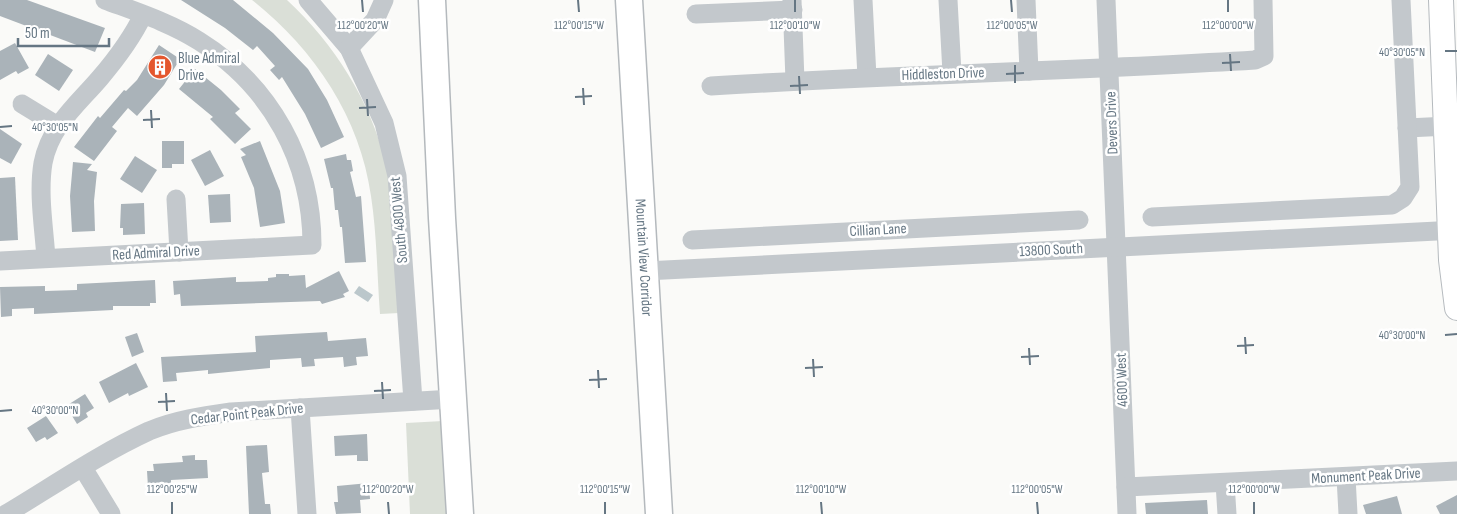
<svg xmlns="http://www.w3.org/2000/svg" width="1457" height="514" font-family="'Sofia Sans Condensed',sans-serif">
<rect width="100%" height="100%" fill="#fafaf8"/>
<g fill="#dadfd7">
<path d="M252 0H287C335 45 370 100 386 164 399 212 396 264 399 313L380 314C377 275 377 235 371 196 360 117 314 49 252 0Z"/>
<polygon points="443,421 449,514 410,514 406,423"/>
</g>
<polygon fill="#bbc7cb" points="359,286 373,295 368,302 354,293"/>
<g fill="#aab3b9">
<polygon points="0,0 27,0 105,28 95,52 0,16"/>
<polygon points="181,0 233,0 273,33 308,69 327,100 344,137 321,148 305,114 282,77 279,80 270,70 275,66 257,46 253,50 225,28"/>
<polygon points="15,43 29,68 18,74 16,71 0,80 0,51"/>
<polygon points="159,45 180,59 164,85 137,116 128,108 112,127 117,131 94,161 74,147 98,116 100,118 124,90 126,91 137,80"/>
<polygon points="48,54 73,70 59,91 35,75"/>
<polygon points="195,69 221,90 240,109 235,113 251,129 235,144 210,119 213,117 179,89"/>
<polygon points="0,129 22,144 11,164 0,158"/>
<polygon points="162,141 184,141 184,164 172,164 172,168 162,168"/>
<polygon points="260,141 280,191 285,223 260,227 254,188 241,157 246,155 240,149"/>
<polygon points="210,150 224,176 205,186 191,160"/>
<polygon points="346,154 347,160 351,160 353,171 350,172 356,197 361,196 366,262 345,263 342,227 340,227 338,210 335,210 333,188 331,188 324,159"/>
<polygon points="135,156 157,170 142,193 120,179"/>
<polygon points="73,162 92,164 87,170 97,172 94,201 95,231 72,232 70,196"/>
<polygon points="15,177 18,240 0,241 0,178"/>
<polygon points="230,194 231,222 210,223 208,195"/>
<polygon points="144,203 145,234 123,235 123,228 120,228 121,204"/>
<polygon points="339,271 349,291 343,294 345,297 322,304 320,301 181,306 180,294 174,295 173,281 236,277 236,282 268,281 268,278 276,277 276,274 289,274 289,276 305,275 306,288"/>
<polygon points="155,280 156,303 150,303 150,306 113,306 113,310 34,314 34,308 12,309 12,316 1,317 0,287 45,286 45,291 77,290 77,284"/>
<polygon points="327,332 328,341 366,338 368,356 356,357 357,365 344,367 343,357 314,359 315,366 302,367 301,358 270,360 270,368 208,374 208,370 176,373 177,381 163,382 161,357 256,352 255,336"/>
<polygon points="137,333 144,352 132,357 125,337"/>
<polygon points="136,363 148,387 129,396 128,393 109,403 99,382"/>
<polygon points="85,394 94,408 86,413 88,417 77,424 66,406"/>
<polygon points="46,416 58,433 47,440 45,437 36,442 27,428"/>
<polygon points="367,434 368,461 357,461 357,455 335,456 334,436"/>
<polygon points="267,445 269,472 262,473 265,504 270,504 271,514 249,514 246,446"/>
<polygon points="195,455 195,460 207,460 208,478 171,480 171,486 148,487 147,471 154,471 153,464 183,462 182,456"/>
<polygon points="369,483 370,499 360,500 361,513 336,514 334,502 338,502 337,486"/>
<polygon points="1457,495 1457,514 1440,514 1436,506"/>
<polygon points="1397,496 1402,514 1366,514 1363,505"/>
<polygon points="1207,500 1208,514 1146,514 1145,503"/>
</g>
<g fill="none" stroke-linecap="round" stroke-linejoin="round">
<defs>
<polyline id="major" points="1441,0 1451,260 1457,308"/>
<g id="highway">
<polyline points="432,0 442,218 460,514"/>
<path id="s1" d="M629 0 659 514"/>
</g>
</defs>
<use href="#major" stroke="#b5babe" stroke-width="26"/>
<use href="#highway" stroke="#b4b9bd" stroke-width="29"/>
<g stroke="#c3c8cc" stroke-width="19">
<polyline points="308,0 349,48 384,123 397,176 413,401"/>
<polyline points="792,0 795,81"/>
<polyline points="863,0 867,77"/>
<polyline points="948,0 952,73"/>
<polyline points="1026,0 1029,71"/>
<polyline points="1106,0 1127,514"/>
<polyline points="696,14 793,10"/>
<polyline points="349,48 375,20 384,0"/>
<path d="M711 86C893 75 1074 71 1255 60L1264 56 1263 0"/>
<polyline points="22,104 58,126"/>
<polyline points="1407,128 1448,126"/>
<polyline points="176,199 179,252"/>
<polyline points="1152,217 1392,205 1403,198 1410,187 1401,0"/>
<polyline points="692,240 1079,220"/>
<path d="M46 258C44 228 38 193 43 163 50 126 77 105 100 78 117 58 132 38 143 15"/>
<path d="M0 261 312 245C312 161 271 86 199 41 171 23 137 12 105 0"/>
<polyline points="645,271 1457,230"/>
<polyline points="300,408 307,514"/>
<polyline points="83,468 111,514"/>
<polyline points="1346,477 1348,514"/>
<polyline points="1225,483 1227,514"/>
<polyline points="1126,487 1457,471"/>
<path d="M6 514C53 486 99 454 149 431 175 420 203 416 231 412L453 399"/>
</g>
<use href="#major" stroke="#fff" stroke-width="24"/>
<use href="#highway" stroke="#fff" stroke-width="26"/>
</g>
<path fill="none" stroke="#657683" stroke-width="2" d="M362 0 363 12M578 0 579 12M795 0V12M1011 0 1012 12M1228 0V12M1445 51H1457M1230 54 1231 71M1222 63 1240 62M1015 65V83M1006 74 1024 73M799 76 800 94M790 86 808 85M583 88 584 105M575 97 592 96M367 99 368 116M359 108 376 107M151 110 152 128M143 120 160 119M0 127 12 126M1445 335 1457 334M1245 337 1246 354M1237 346 1254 345M1029 348 1030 365M1021 357 1039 356M813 359 814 377M805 368 823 367M598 370 599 388M589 380 607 379M382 382 383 399M374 391 391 390M166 393 167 411M158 402 175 401M0 411 12 410M172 502V514M388 502 389 514M605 502V514M821 502 822 514M1037 502 1038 514M1254 502V514"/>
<defs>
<symbol id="building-disc" viewBox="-11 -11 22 22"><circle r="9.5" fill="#e4572e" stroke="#fff"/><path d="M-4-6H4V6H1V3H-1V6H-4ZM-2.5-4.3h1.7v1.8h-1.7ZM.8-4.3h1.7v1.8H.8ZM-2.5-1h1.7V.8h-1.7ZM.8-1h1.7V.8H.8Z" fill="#fff"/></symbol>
</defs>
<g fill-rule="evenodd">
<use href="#building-disc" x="146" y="53" width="28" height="28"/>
</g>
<g text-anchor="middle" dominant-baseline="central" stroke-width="5" stroke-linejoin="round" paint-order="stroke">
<g font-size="15" fill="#657683" stroke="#fff" text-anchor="start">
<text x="178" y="58">Blue Admiral<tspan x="178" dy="17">Drive</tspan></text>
</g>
<g font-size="15" fill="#657683" stroke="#fff">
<text transform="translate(943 74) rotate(-2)">Hiddleston Drive</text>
<text transform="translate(1112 123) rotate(-92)">Devers Drive</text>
<text transform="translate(399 220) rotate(-95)">South 4800 West</text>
<text transform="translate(878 230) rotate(-3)">Cillian Lane</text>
<text transform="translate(1051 250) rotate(-3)">13800 South</text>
<text transform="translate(156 253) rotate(-3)">Red Admiral Drive</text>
<text stroke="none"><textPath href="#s1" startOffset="258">Mountain View Corridor</textPath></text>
<text transform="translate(1122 380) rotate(-92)">4600 West</text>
<text transform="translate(247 414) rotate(-6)">Cedar Point Peak Drive</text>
<text transform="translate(1366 476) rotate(-3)">Monument Peak Drive</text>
</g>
</g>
<g font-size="12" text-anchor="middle" fill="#657683" stroke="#fff" stroke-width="5" stroke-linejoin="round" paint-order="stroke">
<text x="363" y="29">112°00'20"W</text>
<text x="579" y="29">112°00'15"W</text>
<text x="795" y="29">112°00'10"W</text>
<text x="1012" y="29">112°00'05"W</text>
<text x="1228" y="29">112°00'00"W</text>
<text x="1402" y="56">40°30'05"N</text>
<text x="55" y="131">40°30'05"N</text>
<text x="1402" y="339">40°30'00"N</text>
<text x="55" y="414">40°30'00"N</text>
<text x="172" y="493">112°00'25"W</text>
<text x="388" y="493">112°00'20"W</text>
<text x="605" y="493">112°00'15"W</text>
<text x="821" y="493">112°00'10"W</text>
<text x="1037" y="493">112°00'05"W</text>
<text x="1254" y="493">112°00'00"W</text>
</g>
<path d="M18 38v8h91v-8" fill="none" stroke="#657683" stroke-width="2.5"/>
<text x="25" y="38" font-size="15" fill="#657683" stroke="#ffffff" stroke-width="4" paint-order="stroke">50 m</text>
</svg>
